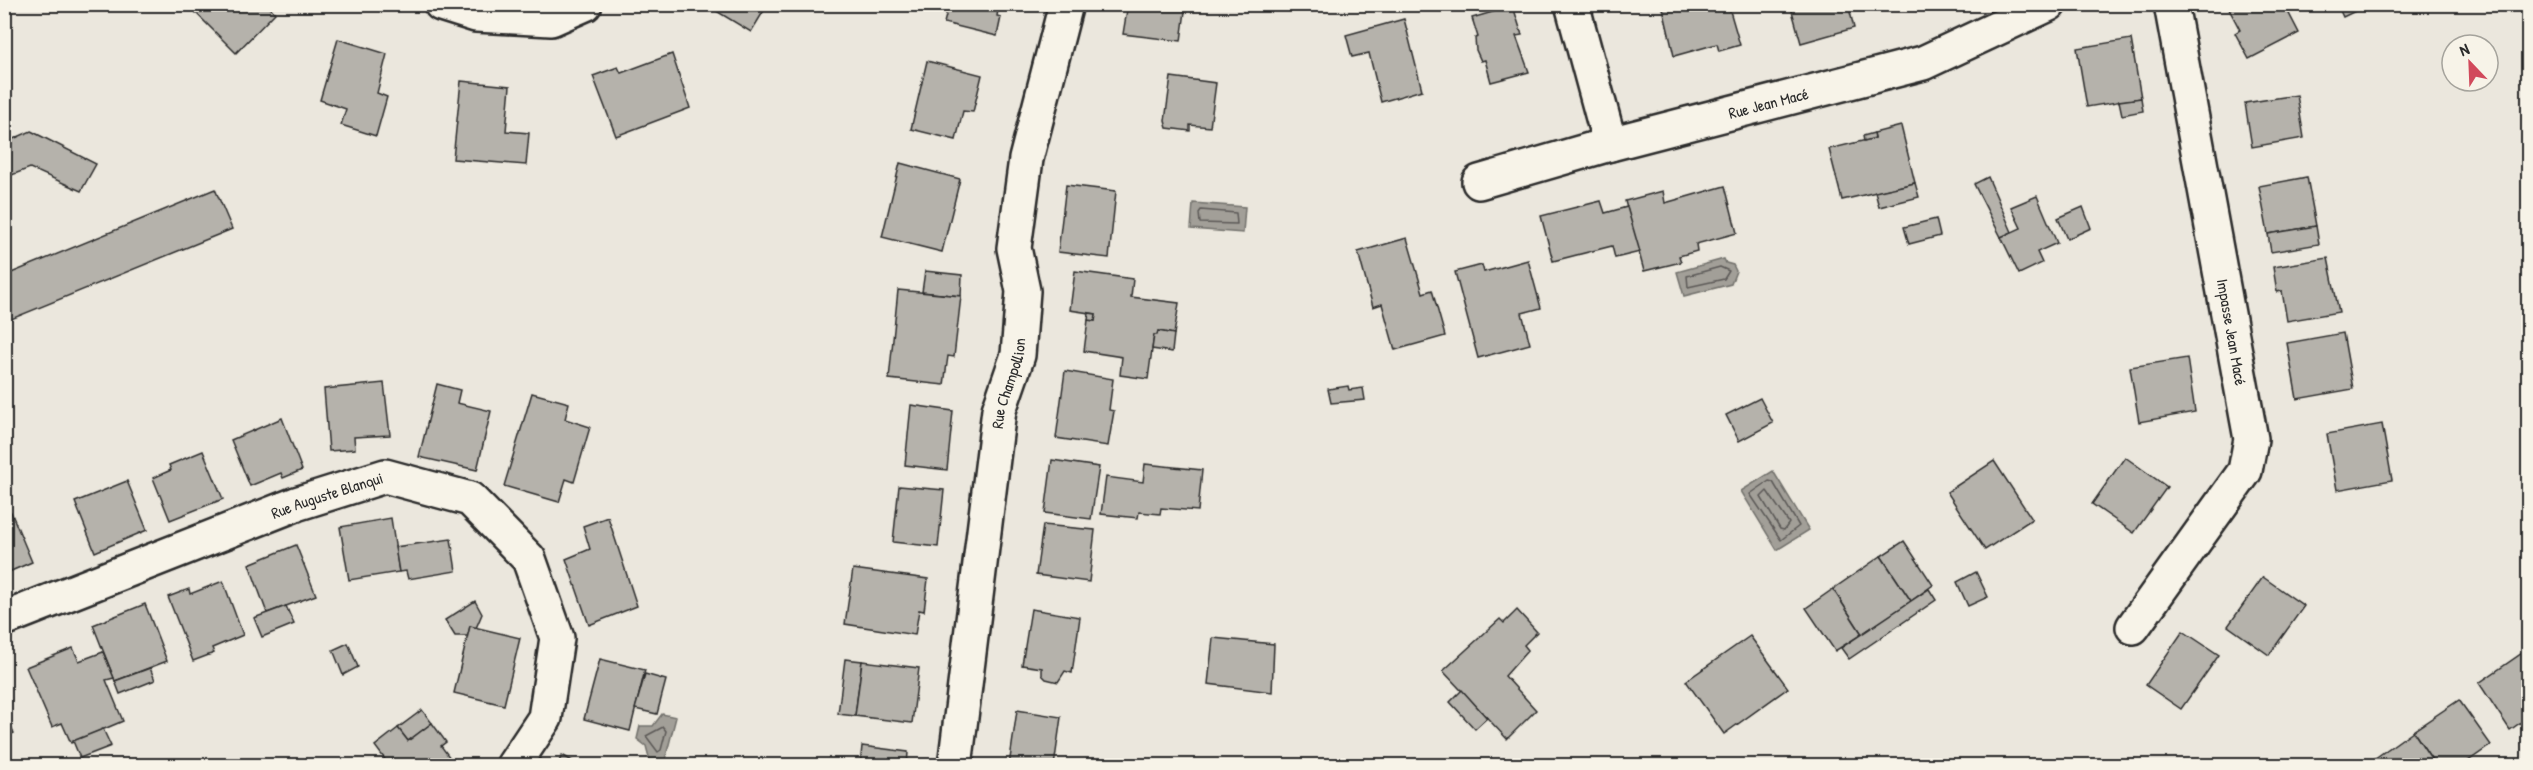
<svg xmlns="http://www.w3.org/2000/svg" width="2533" height="770" font-family="'Patrick Hand',sans-serif">
<rect width="100%" height="100%" fill="#ebe7dd"/>
<filter id="ink" filterUnits="userSpaceOnUse"><feTurbulence type="fractalNoise" baseFrequency=".0167" numOctaves="2"/><feDisplacementMap in="SourceGraphic" scale="12" xChannelSelector="R" yChannelSelector="G"/><feConvolveMatrix kernelMatrix="1 2 1 2 8 2 1 2 1" color-interpolation-filters="sRGB"/></filter>
<g filter="url(#ink)">
<g fill="#a29f98" stroke="#72716c" stroke-width="1.5">
<polygon points="1193,203 1245,207 1243,233 1191,229"/>
<polygon points="1724,259 1726,263 1733,265 1736,271 1731,284 1684,296 1677,272"/>
<polygon points="1773,471 1809,530 1777,550 1741,491"/>
<polygon points="662,714 676,717 664,764 650,761 646,746 637,739 640,726 653,726"/>
</g>
<g fill="none" stroke-linecap="round" stroke-linejoin="round">
<g stroke="#5b5957" stroke-width="1.5">
<polygon points="1201,210 1236,213 1237,224 1200,223 1199,213"/>
<polygon points="1720,267 1729,271 1724,279 1688,287 1687,276"/>
<polygon points="1769,481 1773,482 1799,526 1781,540 1750,494"/>
<polygon points="1767,491 1789,523 1784,530 1780,529 1761,497"/>
<polygon points="663,727 666,731 661,750 658,752 646,736"/>
</g>
</g>
<g fill="#b5b2ab" stroke="#2b2b2b" stroke-width="1.5">
<polygon points="193,4 267,4 275,13 236,53 190,7"/>
<polygon points="709,4 768,4 751,32 708,6"/>
<polygon points="949,4 999,4 997,16 1001,17 997,36 944,23"/>
<polygon points="1128,4 1186,4 1181,41 1123,34"/>
<polygon points="1662,4 1685,4 1686,8 1700,4 1728,4 1740,45 1719,51 1717,44 1674,56"/>
<polygon points="1790,4 1848,4 1854,28 1801,43"/>
<polygon points="2238,4 2284,4 2299,33 2249,59 2235,33 2240,30 2229,9"/>
<polygon points="2337,4 2370,4 2343,17"/>
<polygon points="1513,6 1522,35 1516,36 1529,72 1491,82 1485,60 1481,61 1476,50 1475,38 1478,37 1472,18"/>
<polygon points="1404,19 1422,90 1381,102 1369,53 1352,57 1346,35"/>
<polygon points="338,39 387,54 377,93 387,97 376,136 341,125 346,109 320,100"/>
<polygon points="2131,39 2141,98 2087,107 2077,48"/>
<polygon points="672,54 690,108 616,136 593,76 618,67 621,73"/>
<polygon points="927,61 982,75 973,112 963,111 956,140 911,129"/>
<polygon points="1171,77 1216,83 1210,127 1190,125 1190,131 1167,128 1165,121"/>
<polygon points="461,81 510,86 506,131 529,133 526,165 453,159"/>
<polygon points="2297,95 2304,138 2252,147 2245,103"/>
<polygon points="2141,98 2143,111 2122,115 2119,101"/>
<polygon points="1901,126 1915,183 1842,200 1829,149 1875,138 1874,133"/>
<polygon points="31,131 96,164 81,191 30,168 4,178 4,143"/>
<polygon points="1874,133 1875,138 1864,141 1863,136"/>
<polygon points="900,163 960,179 942,252 882,237"/>
<polygon points="1988,177 2012,232 2001,237 1974,184"/>
<polygon points="2307,177 2316,226 2268,234 2259,186"/>
<polygon points="1915,183 1919,197 1879,207 1875,192"/>
<polygon points="1066,185 1116,191 1109,258 1058,252"/>
<polygon points="1725,186 1737,233 1696,244 1697,251 1679,256 1681,262 1644,271 1625,201 1663,191 1665,203"/>
<polygon points="215,189 232,229 4,322 4,276"/>
<polygon points="2037,196 2057,243 2037,252 2042,263 2019,274 2001,237 2021,228 2011,207"/>
<polygon points="1601,201 1605,213 1627,207 1640,252 1615,258 1612,246 1553,261 1541,216"/>
<polygon points="2083,207 2091,228 2067,239 2058,218"/>
<polygon points="1936,219 1940,236 1909,244 1904,227"/>
<polygon points="2316,226 2319,244 2271,252 2268,234"/>
<polygon points="1407,238 1423,293 1432,290 1445,336 1395,350 1382,304 1373,307 1358,252"/>
<polygon points="2328,258 2339,312 2287,321 2282,291 2277,292 2273,267"/>
<polygon points="1528,260 1541,308 1522,313 1530,344 1478,358 1455,272 1482,265 1484,272"/>
<polygon points="925,271 962,275 961,296 922,292"/>
<polygon points="1075,271 1133,279 1131,297 1179,303 1174,334 1158,331 1157,335 1154,335 1148,379 1120,375 1122,357 1084,351 1088,320 1095,321 1096,314 1070,310"/>
<polygon points="898,290 961,296 954,357 948,356 944,385 889,379"/>
<polygon points="1089,313 1096,314 1095,321 1088,320"/>
<polygon points="1158,331 1174,334 1172,352 1152,349 1154,335 1157,335"/>
<polygon points="2343,333 2353,389 2297,399 2287,343"/>
<polygon points="2187,358 2195,412 2139,422 2130,367"/>
<polygon points="1065,371 1113,379 1109,410 1114,411 1108,446 1056,438"/>
<polygon points="384,383 390,435 354,437 355,449 329,451 324,389"/>
<polygon points="437,384 460,390 457,403 491,411 477,470 419,457"/>
<polygon points="1348,386 1349,390 1363,388 1365,400 1331,403 1328,389"/>
<polygon points="532,393 569,403 565,419 590,427 574,482 566,479 559,502 504,486"/>
<polygon points="1760,398 1773,423 1739,441 1726,415"/>
<polygon points="911,405 953,411 947,470 905,465"/>
<polygon points="282,418 302,470 283,478 281,473 250,486 231,440"/>
<polygon points="2382,424 2392,480 2337,490 2327,434"/>
<polygon points="203,451 223,499 170,520 153,478 171,470 169,465"/>
<polygon points="2125,457 2167,487 2134,533 2092,504"/>
<polygon points="1052,460 1099,467 1091,519 1045,513"/>
<polygon points="1994,461 2032,519 1985,550 1947,492"/>
<polygon points="1145,464 1202,470 1198,511 1161,508 1160,514 1139,512 1138,518 1101,514 1106,477 1143,482"/>
<polygon points="127,481 147,530 95,552 75,502"/>
<polygon points="899,486 944,490 938,547 893,542"/>
<polygon points="11,512 32,562 4,574 4,515"/>
<polygon points="608,517 637,606 589,625 566,559 590,549 583,526"/>
<polygon points="391,518 399,572 349,580 340,527"/>
<polygon points="1043,525 1095,530 1089,582 1036,575"/>
<polygon points="451,539 456,571 408,579 406,571 399,572 395,547"/>
<polygon points="1904,541 1933,585 1911,601 1881,556"/>
<polygon points="296,545 316,595 267,613 249,564"/>
<polygon points="1881,556 1911,601 1862,634 1833,589"/>
<polygon points="853,569 928,579 924,611 919,610 915,635 845,624"/>
<polygon points="1976,572 1988,597 1968,606 1957,582"/>
<polygon points="2263,577 2304,606 2269,655 2228,626"/>
<polygon points="223,581 243,635 212,648 214,653 193,661 168,597 189,589 190,594"/>
<polygon points="1833,589 1862,634 1835,651 1806,608"/>
<polygon points="1929,589 1936,600 1849,659 1841,648"/>
<polygon points="475,601 482,614 476,628 470,626 468,636 455,636 445,620"/>
<polygon points="145,604 167,661 115,681 93,625"/>
<polygon points="286,606 294,624 262,637 254,618"/>
<polygon points="1031,609 1080,617 1072,673 1065,671 1058,682 1046,679 1042,675 1042,668 1022,665"/>
<polygon points="1517,610 1537,632 1524,645 1528,650 1505,676 1536,710 1507,739 1443,671 1500,619 1504,623"/>
<polygon points="470,626 520,638 504,705 454,693"/>
<polygon points="2183,631 2219,655 2181,709 2146,685"/>
<polygon points="1750,636 1788,688 1724,734 1686,681"/>
<polygon points="1213,638 1274,644 1272,692 1208,684"/>
<polygon points="348,643 358,667 343,675 333,650"/>
<polygon points="73,648 79,661 103,652 114,678 106,680 123,721 71,743 62,723 52,727 26,667"/>
<polygon points="2528,649 2528,717 2510,730 2479,683"/>
<polygon points="600,659 645,670 630,731 584,719"/>
<polygon points="845,659 862,661 855,716 838,714"/>
<polygon points="862,661 919,668 912,723 855,716"/>
<polygon points="150,668 155,680 120,694 115,681"/>
<polygon points="645,674 666,680 657,714 635,709"/>
<polygon points="1462,690 1487,718 1475,729 1450,702"/>
<polygon points="2459,700 2491,745 2461,766 2436,766 2413,731"/>
<polygon points="422,710 432,723 408,741 398,728"/>
<polygon points="1017,710 1061,717 1054,766 1009,766"/>
<polygon points="4,711 14,733 4,737"/>
<polygon points="432,723 446,742 441,746 456,766 390,766 375,746 398,728 408,741"/>
<polygon points="103,729 111,746 80,758 73,741"/>
<polygon points="2413,731 2436,766 2368,766 2367,764"/>
<polygon points="862,746 908,752 907,766 860,766"/>
<polygon points="562,755 581,766 557,766"/>
<polygon points="2275,758 2280,766 2264,766"/>
</g>
<g fill="none" stroke-linecap="round" stroke-linejoin="round">
<defs>
<g id="minor">
<polyline points="441,4 476,15 551,19 585,4"/>
<polyline points="1572,4 1610,144"/>
<path id="s1" d="M1479 182 1610 144 1923 63 2049 4"/>
<path id="s2" d="M4 619 296 504 385 476 470 499 529 559 557 638 545 718 513 766"/>
<polyline points="2133,627 2245,471 2251,439 2171,4"/>
<path id="s3" d="M955 766 999 410 1018 355 1023 291 1014 248 1026 159 1066 4"/>
</g>
</defs>
<use href="#minor" stroke="#2b2b2b" stroke-width="38"/>
<use href="#minor" stroke="#f7f3e8" stroke-width="33"/>
</g>
</g>
<g text-anchor="middle" dominant-baseline="central" stroke-width="5" stroke-linejoin="round" paint-order="stroke">
<g font-size="16" fill="#2b2b2b" stroke="#f7f3e8">
<text stroke="none"><textPath href="#s1" startOffset="300">Rue Jean Macé</textPath></text>
<text transform="translate(2232 332) rotate(80)">Impasse Jean Macé</text>
<text stroke="none"><textPath href="#s3" startOffset="387">Rue Champollion</textPath></text>
<text stroke="none"><textPath href="#s2" startOffset="346">Rue Auguste Blanqui</textPath></text>
</g>
</g>
<rect width="2533" height="770" fill="none" stroke="#f7f3e8" stroke-width="24"/>
<rect x="12" y="12" width="2509" height="746" fill="none" stroke="#2b2b2b" stroke-width="2" filter="url(#ink)"/>
<g transform="translate(2470 63) rotate(337)"><circle r="28" fill="#f7f3e8" stroke="#a5a39c" stroke-width="1.5"/>
<path d="M0-4.5L10 22L0 15L-10 22Z" fill="#d1495b"/>
<text y="-9" font-size="16" font-weight="bold" text-anchor="middle" fill="#2b2b2b">N</text>
</g>
</svg>
